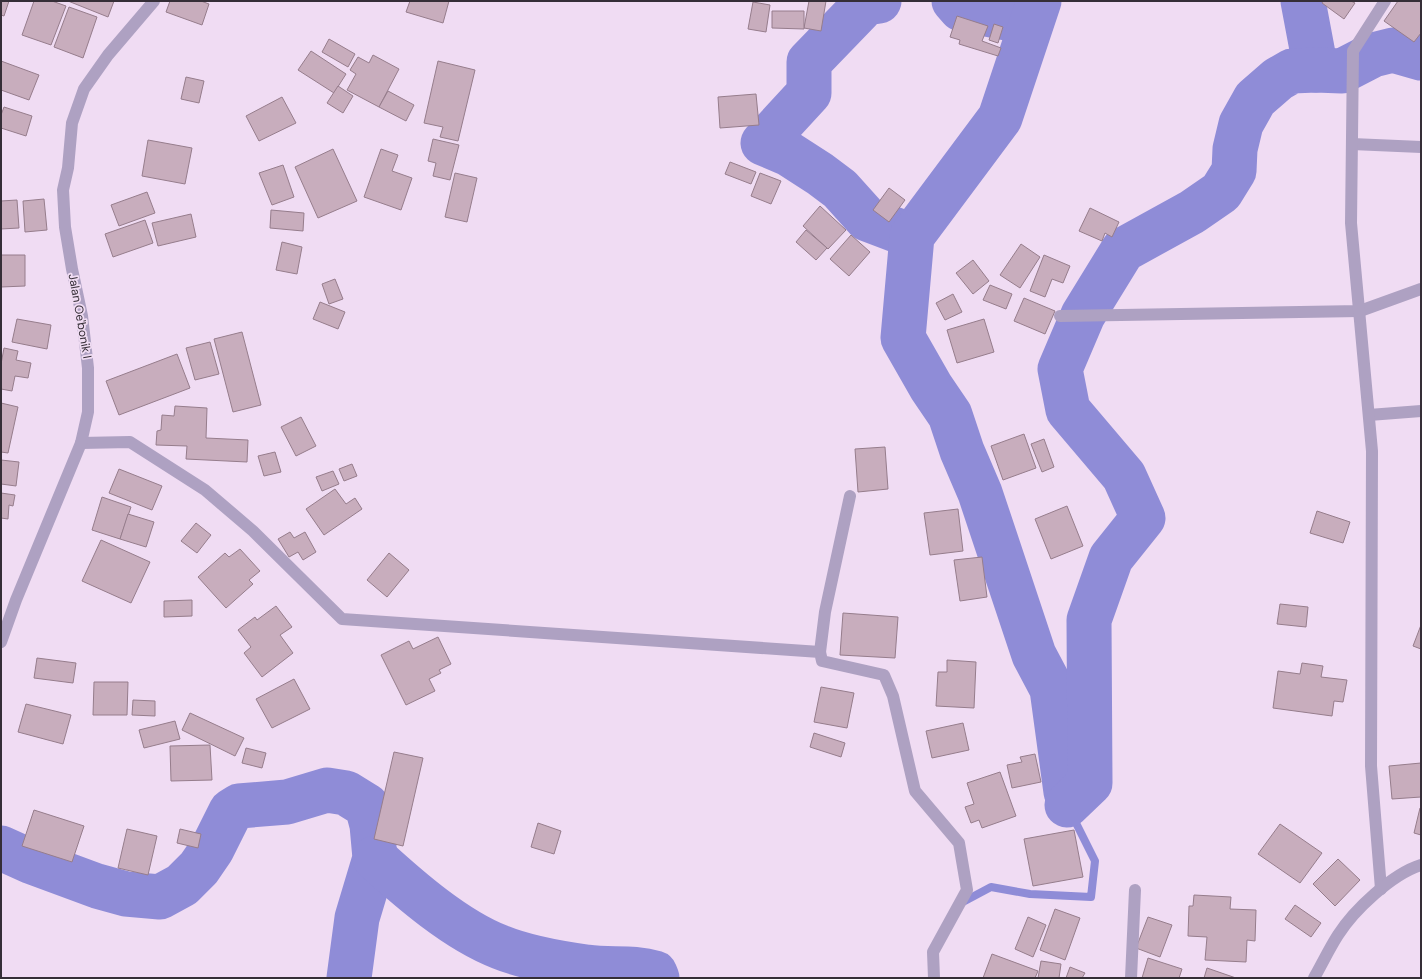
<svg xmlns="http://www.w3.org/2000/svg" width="1422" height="979" font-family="'DM Sans',sans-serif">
<rect width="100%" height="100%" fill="#f0dcf3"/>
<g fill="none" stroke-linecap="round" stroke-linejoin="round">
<polyline stroke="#8f8cd7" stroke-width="8" points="961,903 991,887 1030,894 1091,897 1095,861 1067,805"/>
<g stroke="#8f8cd7" stroke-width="45">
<polyline points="879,1 866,3 809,62 809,93 763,143 789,154 820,174 840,189 867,219 912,236"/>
<polyline points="954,1 961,9 1031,23"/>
<polyline points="1039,1 1000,118 912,236 903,338 931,387 950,415 962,451 980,493 1034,655 1052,689 1066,792"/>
<polyline points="1303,1 1316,70"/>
<polyline points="1067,805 1090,783 1089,620 1111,558 1143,518 1124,476 1068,410 1060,369 1083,315 1123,250 1192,212 1221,192 1234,171 1235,149 1241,124 1255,99 1278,79 1292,71 1316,70 1342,71 1373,55 1393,50 1421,58"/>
<polyline points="1,848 32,862 97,886 126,894 160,897 182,885 199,868 212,849 231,811 239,806 287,802 327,790 346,793 367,806 372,825 375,858 357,918 349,978"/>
<path d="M375 858C410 890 456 930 500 947 527 958 557 963 586 967 609 971 632 966 655 973L657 978"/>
</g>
</g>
<g fill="#c8adbd" stroke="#967d8c">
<polygon points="1,1 9,1 4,16 1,15"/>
<polygon points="34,1 52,1 66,6 51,45 22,35"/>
<polygon points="68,1 114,1 108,17"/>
<polygon points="170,1 201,1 209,4 202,25 166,12"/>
<polygon points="410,1 449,1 443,23 406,12"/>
<polygon points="809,1 826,1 821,31 804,28"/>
<polygon points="1323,1 1351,1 1355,3 1344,19 1322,3"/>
<polygon points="1398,1 1421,1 1421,33 1414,42 1384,21"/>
<polygon points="753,2 770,5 766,32 748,29"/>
<polygon points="69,7 97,17 83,58 54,47"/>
<polygon points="772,11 804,11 804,29 772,28"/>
<polygon points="957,16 988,26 982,41 1001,48 998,56 959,44 960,40 950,37"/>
<polygon points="994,24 1003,27 998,43 989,40"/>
<polygon points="329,39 355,54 348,67 322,52"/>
<polygon points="311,51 346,74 334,93 298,70"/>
<polygon points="373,55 399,69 379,107 347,90 356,74 350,70 358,57 369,63"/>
<polygon points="1,61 39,75 29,100 1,90"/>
<polygon points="438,61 475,70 458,141 440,137 443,127 424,123"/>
<polygon points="186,77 204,81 199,103 181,99"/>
<polygon points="338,86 353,96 343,113 327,103"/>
<polygon points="388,91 414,105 406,121 379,107"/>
<polygon points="756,94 759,125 720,128 718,97"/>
<polygon points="282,97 296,123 259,141 246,116"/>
<polygon points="4,107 32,116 26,136 1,128 1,115"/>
<polygon points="433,139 459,145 450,180 433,176 436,163 428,161"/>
<polygon points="148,140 192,148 185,184 142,176"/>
<polygon points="333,149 357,201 318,218 295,167"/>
<polygon points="381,149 398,155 392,171 412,178 401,210 364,197"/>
<polygon points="730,162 756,172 751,184 725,174"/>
<polygon points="283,165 294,197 272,205 259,173"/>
<polygon points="455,173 477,178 467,222 445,217"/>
<polygon points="760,173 781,181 771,204 751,196"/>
<polygon points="889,188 905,200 889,222 873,210"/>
<polygon points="147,192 155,213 119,226 111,205"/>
<polygon points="44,199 47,230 25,232 23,201"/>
<polygon points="17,200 19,228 1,229 1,201"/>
<polygon points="820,206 846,230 828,249 803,226"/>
<polygon points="1090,208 1119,222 1112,237 1105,233 1102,241 1079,231"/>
<polygon points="271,210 304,213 303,231 270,228"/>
<polygon points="191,214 196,237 158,246 152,223"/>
<polygon points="145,220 153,243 113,257 105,234"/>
<polygon points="806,230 827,248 816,260 796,242"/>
<polygon points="851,235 870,252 849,276 830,259"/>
<polygon points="282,242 302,247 297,274 276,270"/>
<polygon points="1021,244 1040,257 1020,288 1000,275"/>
<polygon points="1,255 25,255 25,286 1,287"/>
<polygon points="1044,255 1070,266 1063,283 1052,279 1045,297 1030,291"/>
<polygon points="973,260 989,281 973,294 956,273"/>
<polygon points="335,279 343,299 329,304 322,284"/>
<polygon points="990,285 1012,294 1006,309 983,300"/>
<polygon points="953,294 962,312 945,320 936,303"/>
<polygon points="1024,298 1055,311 1045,334 1014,321"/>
<polygon points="320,302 345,312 338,329 313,319"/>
<polygon points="17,319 51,325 47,349 12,342"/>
<polygon points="984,319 994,352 957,363 947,330"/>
<polygon points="242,332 261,405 233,412 214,339"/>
<polygon points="210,342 219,374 195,380 186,348"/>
<polygon points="4,348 18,351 16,360 31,363 28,378 15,376 12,391 1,389 1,364"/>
<polygon points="177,354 190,388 119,415 106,381"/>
<polygon points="1,403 18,407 8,453 1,452"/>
<polygon points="175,406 207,408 206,438 248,440 247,462 186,459 187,446 156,445 157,431 161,430 162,415 174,416"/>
<polygon points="301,417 316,446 296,456 281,427"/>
<polygon points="1024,434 1036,468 1003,480 991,446"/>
<polygon points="1044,439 1054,467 1042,472 1031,444"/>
<polygon points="885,447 888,489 858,492 855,449"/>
<polygon points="275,452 281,472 264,476 258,456"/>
<polygon points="1,460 19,462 16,486 1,484"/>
<polygon points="352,464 357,476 344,481 339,469"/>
<polygon points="119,469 162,486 152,510 109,493"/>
<polygon points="333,471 339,484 322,491 316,477"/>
<polygon points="335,489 346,504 355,498 362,509 324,535 306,509"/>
<polygon points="1,493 15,495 13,506 9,505 8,519 1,518"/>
<polygon points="102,497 131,507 120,539 92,530"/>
<polygon points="1067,506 1083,546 1051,559 1035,519"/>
<polygon points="958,509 963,551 930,555 924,513"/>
<polygon points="1317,511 1350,522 1343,543 1310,533"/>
<polygon points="128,514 154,522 146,547 120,539"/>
<polygon points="196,523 211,535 197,553 181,541"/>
<polygon points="290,532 294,538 305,532 316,552 303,560 298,552 289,557 278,539"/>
<polygon points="101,540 150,562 131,603 82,581"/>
<polygon points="240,549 260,571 249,580 253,584 226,608 198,577 225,553 229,557"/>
<polygon points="389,553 409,570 387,597 367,580"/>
<polygon points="982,557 987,597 960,601 954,560"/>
<polygon points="192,600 192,616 164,617 164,601"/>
<polygon points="1280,604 1308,607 1306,627 1277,624"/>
<polygon points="276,606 292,627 280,635 293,653 262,677 244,653 251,647 238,630 255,617 257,620"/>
<polygon points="843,613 898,617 895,658 840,655"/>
<polygon points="1421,625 1421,649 1413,646"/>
<polygon points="438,637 451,664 439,670 441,673 429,679 435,691 406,705 381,655 409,641 413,649"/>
<polygon points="37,658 76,663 73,683 34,678"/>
<polygon points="947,660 976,662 974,708 936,706 938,672 947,672"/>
<polygon points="1302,663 1323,666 1321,677 1347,680 1343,702 1334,701 1332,716 1273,708 1278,671 1300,674"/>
<polygon points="294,679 310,709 272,728 256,699"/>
<polygon points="94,682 128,682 127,715 93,715"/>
<polygon points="821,687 854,693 847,728 814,722"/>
<polygon points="133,700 155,701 155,716 132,715"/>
<polygon points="26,704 71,715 63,744 18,732"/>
<polygon points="190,713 244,738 235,756 182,730"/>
<polygon points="175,721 180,739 144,748 139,730"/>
<polygon points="963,723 969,750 932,758 926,731"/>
<polygon points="814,733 845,743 841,757 810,747"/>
<polygon points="210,745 212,780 171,781 170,746"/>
<polygon points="246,748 266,753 262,768 242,763"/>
<polygon points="394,752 423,758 403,846 374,839"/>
<polygon points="1035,754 1041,782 1012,788 1007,765 1022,762 1020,757"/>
<polygon points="1421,763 1421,797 1392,799 1389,766"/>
<polygon points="1000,772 1016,816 982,828 979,820 971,823 965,807 974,804 967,783"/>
<polygon points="1420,808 1421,808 1421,835 1414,833"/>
<polygon points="34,810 84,826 72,862 22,846"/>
<polygon points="538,823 561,831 554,854 531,847"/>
<polygon points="1280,824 1322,853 1300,883 1258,854"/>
<polygon points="127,829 157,836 148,875 118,868"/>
<polygon points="180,829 201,834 198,848 177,843"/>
<polygon points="1074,830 1083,877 1033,886 1024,839"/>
<polygon points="1338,859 1360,880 1335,906 1313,884"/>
<polygon points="1194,895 1231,897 1230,909 1256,910 1255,941 1247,940 1246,962 1205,960 1207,937 1188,936 1189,906 1193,906"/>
<polygon points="1295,905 1321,923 1311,937 1285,919"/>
<polygon points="1055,909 1080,918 1065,960 1040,950"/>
<polygon points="1028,917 1046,925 1033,957 1015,949"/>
<polygon points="1148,917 1172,925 1160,957 1136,948"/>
<polygon points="992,954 1038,971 1035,978 983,978"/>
<polygon points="1148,958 1182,969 1179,978 1142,978"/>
<polygon points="1041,961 1061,964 1059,978 1038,978"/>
<polygon points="1070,967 1085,973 1082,978 1066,978"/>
<polygon points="1207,968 1236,978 1204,978"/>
</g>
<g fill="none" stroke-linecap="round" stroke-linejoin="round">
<g stroke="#aea1c2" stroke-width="12">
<polyline points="1352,144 1421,147"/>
<polyline points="1060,316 1360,311 1421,289"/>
<polyline points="1369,415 1421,411"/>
<polyline points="81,443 130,442 205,490 253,531 342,619 820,652 822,661 884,675 893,696 915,791 959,843 967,890 933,952 934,978"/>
<polyline points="1,642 16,600 81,443 88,412 88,368 82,316 72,269 65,227 63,190 68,168 72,123 84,89 108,55 154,1"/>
<polyline points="820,652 825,612 850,496"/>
<polyline points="1381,889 1371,766 1372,451 1351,223 1353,51 1385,1"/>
<polyline points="1131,978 1135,890"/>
<path d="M1314 978C1322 964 1329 949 1338 935 1354 910 1392 874 1421 865"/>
</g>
</g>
<g text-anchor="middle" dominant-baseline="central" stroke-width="3.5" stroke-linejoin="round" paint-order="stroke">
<g font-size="12" fill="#352e37" stroke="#f0dcf3">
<text transform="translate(80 316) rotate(80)">Jalan Oe'bonik I</text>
</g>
</g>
<rect width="1422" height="979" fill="none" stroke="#352e37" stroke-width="4"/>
</svg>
